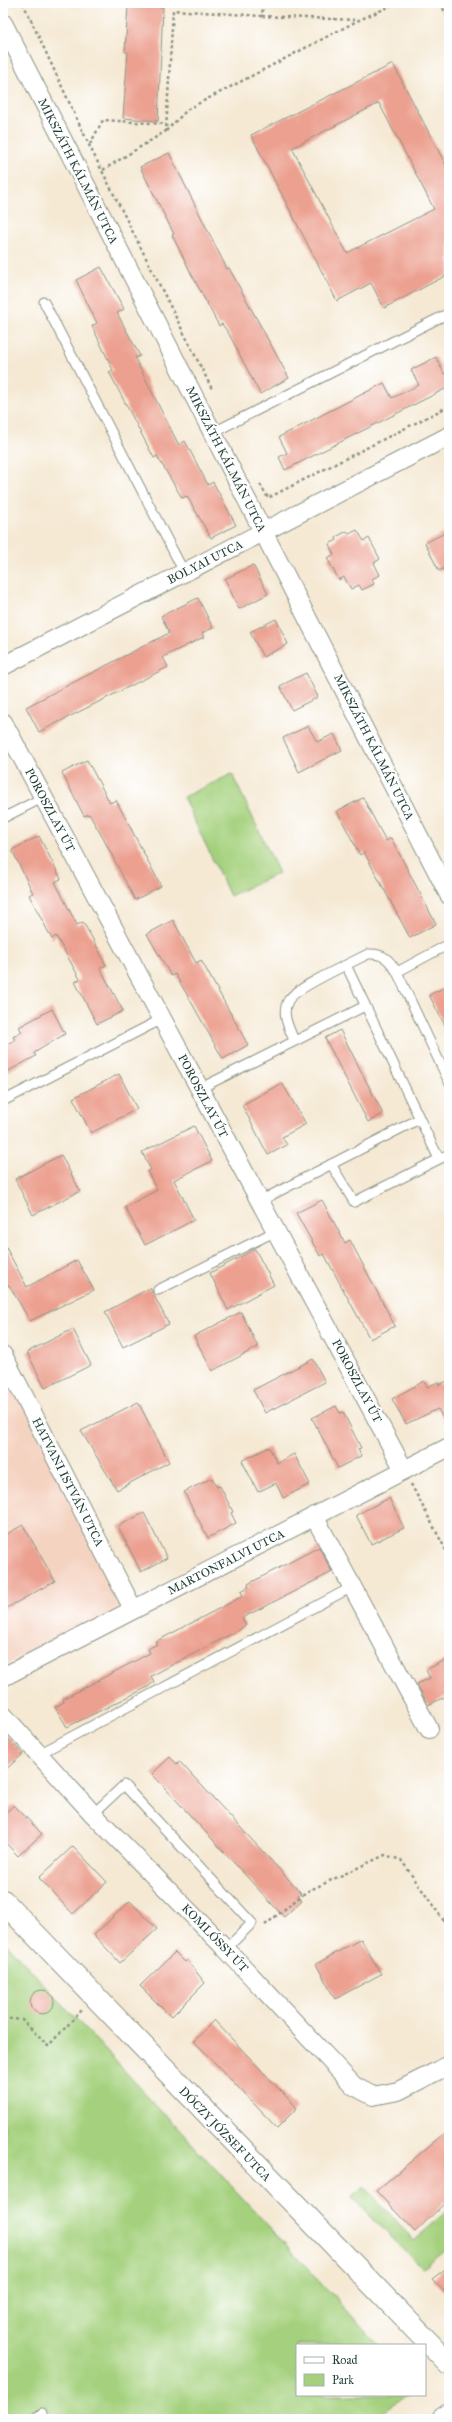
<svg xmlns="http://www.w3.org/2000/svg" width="452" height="2422" font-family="'IM FELL Great Primer',serif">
<rect width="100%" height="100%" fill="#fff"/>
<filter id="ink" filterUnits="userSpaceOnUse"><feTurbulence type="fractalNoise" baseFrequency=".025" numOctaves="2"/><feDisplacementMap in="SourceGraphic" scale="8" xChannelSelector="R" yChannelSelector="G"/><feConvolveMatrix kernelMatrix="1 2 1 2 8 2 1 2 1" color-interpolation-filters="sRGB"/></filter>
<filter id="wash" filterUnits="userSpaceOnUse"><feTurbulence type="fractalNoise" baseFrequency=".012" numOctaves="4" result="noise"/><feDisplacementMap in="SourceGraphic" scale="16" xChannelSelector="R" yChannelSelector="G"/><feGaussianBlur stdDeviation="0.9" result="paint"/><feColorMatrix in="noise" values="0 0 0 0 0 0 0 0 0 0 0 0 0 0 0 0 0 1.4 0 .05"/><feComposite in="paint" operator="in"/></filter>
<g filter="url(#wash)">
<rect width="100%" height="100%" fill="#f5e9d4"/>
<polygon fill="#f5d3c1" points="3,1366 126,1607 3,1666"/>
<g fill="#a5d17e" stroke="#628759">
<polygon points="232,774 279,873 230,896 183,797"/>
<polygon points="3,1940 379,2345 297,2345 297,2395 408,2395 374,2419 3,2419"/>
<polygon points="364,2186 414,2240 449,2210 449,2247 422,2268 351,2197"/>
</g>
<g id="blocks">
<g fill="#eca090" fill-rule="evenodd">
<polygon points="131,3 161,3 160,7 163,7 158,121 123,118 128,52 125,52 128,6 131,6"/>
<path d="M393 64 449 171V274L384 308 371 283 337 301 251 135ZM379 103 434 209 347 253 292 148Z"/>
<polygon points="169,153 227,269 229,268 289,378 260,394 229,334 222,324 219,326 193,277 172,235 174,234 140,167"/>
<polygon points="101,267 124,309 117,313 140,356 135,358 169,426 179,445 185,441 208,485 213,482 236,525 211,538 187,496 182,498 157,456 154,458 109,372 113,370 92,326 97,323 76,280"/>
<polygon points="436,357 444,374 449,371 449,387 285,470 279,457 287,453 279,437 384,383 392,398 419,385 411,370"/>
<polygon points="357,530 364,541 369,538 380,559 374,563 380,575 372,579 374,584 362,590 359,585 351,589 344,577 339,580 327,558 334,555 329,544 337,540 336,537 347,531 349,534"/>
<polygon points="449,531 449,566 439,571 425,543"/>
<polygon points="253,565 268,594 239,609 225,579"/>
<polygon points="198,598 213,628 202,633 204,637 163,657 168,667 39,732 26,707 169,633 161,616"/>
<polygon points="276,619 288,644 263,657 250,632"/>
<polygon points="306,673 318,697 292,710 280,686"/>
<polygon points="308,726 317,742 334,734 342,750 299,772 283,738"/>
<polygon points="87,760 110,803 116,800 161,886 135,900 103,838 89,814 84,816 62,773"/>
<polygon points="363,798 386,841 391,838 436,924 410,938 364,852 360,855 337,811"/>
<polygon points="39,836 61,879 55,882 77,925 83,922 95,943 106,965 100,968 123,1011 97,1024 75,982 80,979 56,936 52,939 29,895 33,893 12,850"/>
<polygon points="173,920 196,963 201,960 248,1045 223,1059 189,998 175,974 171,976 147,934"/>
<polygon points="449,985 449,1033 429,995"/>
<polygon points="52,1009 65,1034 34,1053 36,1056 3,1074 3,1046 15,1040 13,1037 22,1032 19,1027"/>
<polygon points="340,1030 383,1114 368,1122 325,1038"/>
<polygon points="119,1074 137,1109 91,1133 73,1098"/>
<polygon points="282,1083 306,1124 282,1137 287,1145 268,1155 242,1105"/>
<polygon points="194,1126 212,1161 174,1180 194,1220 145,1245 125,1207 157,1190 147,1171 151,1170 142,1152"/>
<polygon points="61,1155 80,1191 33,1215 15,1179"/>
<polygon points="322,1200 345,1243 350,1240 395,1326 370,1339 324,1254 320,1256 296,1213"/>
<polygon points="3,1242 27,1287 77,1260 94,1290 30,1321 9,1285 3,1288"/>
<polygon points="255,1249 274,1285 228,1310 210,1273"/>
<polygon points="150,1288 169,1324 123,1347 105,1312"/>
<polygon points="241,1312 258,1347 212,1371 194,1336"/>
<polygon points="73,1329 91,1365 45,1388 27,1352"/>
<polygon points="313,1359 325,1382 265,1413 253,1390"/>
<polygon points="449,1380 449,1429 438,1409 406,1424 392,1399 424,1381 427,1387 438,1382 439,1385"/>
<polygon points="138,1402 169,1462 117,1490 81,1431"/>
<polygon points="336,1406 340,1413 343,1412 361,1448 358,1449 361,1456 338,1468 312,1418"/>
<polygon points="269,1447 277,1463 294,1454 310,1484 283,1498 276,1483 258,1492 242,1461"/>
<polygon points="212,1478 217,1487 220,1486 233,1512 231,1513 236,1523 208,1538 184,1492"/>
<polygon points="389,1498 404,1528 371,1544 356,1515"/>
<polygon points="144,1513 167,1558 141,1572 118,1526"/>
<polygon points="23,1525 55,1581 3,1610 3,1536"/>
<polygon points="319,1547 332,1572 242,1618 246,1625 239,1630 151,1676 154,1682 148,1687 67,1727 55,1707 64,1702 63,1699 150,1653 148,1649 157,1644 155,1642 243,1596 241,1591 249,1587 248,1584"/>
<polygon points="449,1658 449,1695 428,1705 417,1684 430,1678 426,1670"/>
<polygon points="3,1733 23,1754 3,1772"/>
<polygon points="170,1757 177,1764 179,1761 301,1893 298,1895 302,1900 284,1917 152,1774"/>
<polygon points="14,1805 42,1834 18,1856 3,1840 3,1815"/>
<polygon points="73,1846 107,1882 73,1914 39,1878"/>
<polygon points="130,1901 157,1929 120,1963 94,1935"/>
<polygon points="361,1939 381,1974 335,1999 316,1964"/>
<polygon points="175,1952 185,1962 187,1960 205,1983 171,2017 140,1986"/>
<circle cx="42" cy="2002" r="12"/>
<polygon points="214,2020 297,2108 277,2128 194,2041"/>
<polygon points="449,2129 449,2199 415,2232 376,2191"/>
<polygon points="449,2266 449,2297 432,2279"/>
</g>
</g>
</g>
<g filter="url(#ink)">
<use href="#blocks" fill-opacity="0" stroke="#8a9384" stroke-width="1"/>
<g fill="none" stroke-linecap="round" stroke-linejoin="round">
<defs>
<g id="service">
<polyline points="44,302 184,572"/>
<polyline points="214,432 449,313"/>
<polyline points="3,818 44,797"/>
<polyline points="346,965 439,1159"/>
<polyline points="397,972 449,944"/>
<path d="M294 1040C289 1028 281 1014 288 1001 294 988 353 962 368 954 383 953 389 959 397 972L449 1082"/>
<polyline points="199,1089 365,1006"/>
<polyline points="3,1101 162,1019"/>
<polyline points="331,1164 354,1202 449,1154"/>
<polyline points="260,1201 419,1119"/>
<polyline points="158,1290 276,1231"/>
<polyline points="39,1754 352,1587"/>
<polyline points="93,1814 124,1785 252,1923 226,1949"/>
<polyline points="34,2419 42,2413"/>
</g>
<g id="minor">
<polyline points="3,23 449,895"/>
<polyline points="3,666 449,436"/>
<polyline points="3,722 404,1470"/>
<polyline points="3,1355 133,1609"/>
<polyline points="314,1516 429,1729"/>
<polyline points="3,1677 449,1447"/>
<polyline points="3,1715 93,1814 226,1949 354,2086 373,2096 398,2091 449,2065"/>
</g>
<g id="tertiary">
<polyline points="3,1901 449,2364"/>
<polyline points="443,2419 449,2415"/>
</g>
</defs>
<use href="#service" stroke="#8a9384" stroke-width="11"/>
<use href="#minor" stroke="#8a9384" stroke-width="20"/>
<use href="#tertiary" stroke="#8a9384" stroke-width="24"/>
<g stroke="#8a9384" stroke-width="2.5" stroke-dasharray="3 3" stroke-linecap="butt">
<polyline points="23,3 89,145 212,389"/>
<polyline points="440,3 449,19"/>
<polyline points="262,16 357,20"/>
<polyline points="166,131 188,109 359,20 398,3"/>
<polyline points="90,144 103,120 166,124"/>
<polyline points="103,170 166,131 173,10 262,16 263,3"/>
<polyline points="260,484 268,498 449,406"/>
<polyline points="411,1484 449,1556"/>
<polyline points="265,1925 306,1892 385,1855 401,1860 449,1928"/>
<polyline points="3,2018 22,2020 48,2046 83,2009"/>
</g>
<use href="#service" stroke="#fff" stroke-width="9"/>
<use href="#minor" stroke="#fff" stroke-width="18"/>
<use href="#tertiary" stroke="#fff" stroke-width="22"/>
</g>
</g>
<g text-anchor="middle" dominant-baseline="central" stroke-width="4" stroke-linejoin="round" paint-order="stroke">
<g font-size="12" fill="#1f3d34" stroke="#fff">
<text transform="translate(78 171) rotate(63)">MIKSZÁTH KÁLMÁN UTCA</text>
<text transform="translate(226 459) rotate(63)">MIKSZÁTH KÁLMÁN UTCA</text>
<text transform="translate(205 562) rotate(-27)">BOLYAI UTCA</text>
<text transform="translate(374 747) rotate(63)">MIKSZÁTH KÁLMÁN UTCA</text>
<text transform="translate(50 810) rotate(62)">POROSZLAY ÚT</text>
<text transform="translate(203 1096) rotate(62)">POROSZLAY ÚT</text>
<text transform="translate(357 1381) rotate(62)">POROSZLAY ÚT</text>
<text transform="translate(68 1482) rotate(63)">HATVANI ISTVÁN UTCA</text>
<text transform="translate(226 1562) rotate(-27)">MARTONFALVI UTCA</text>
<text transform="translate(215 1938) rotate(46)">KOMLÓSSY ÚT</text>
<text transform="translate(225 2134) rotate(46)">DÓCZY JÓZSEF UTCA</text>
</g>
</g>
<rect width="452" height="2422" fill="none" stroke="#fff" stroke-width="16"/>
<rect x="296" y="2344" width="130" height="52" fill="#ffffff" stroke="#a5b1ae"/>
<rect x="304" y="2357" width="20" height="6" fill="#ffffff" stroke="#a5b1ae"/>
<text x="332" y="2364" font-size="12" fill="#1f3d34">Road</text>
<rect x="304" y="2374" width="20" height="12" fill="#a5d17e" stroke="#a5b1ae"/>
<text x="332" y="2384" font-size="12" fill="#1f3d34">Park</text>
</svg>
